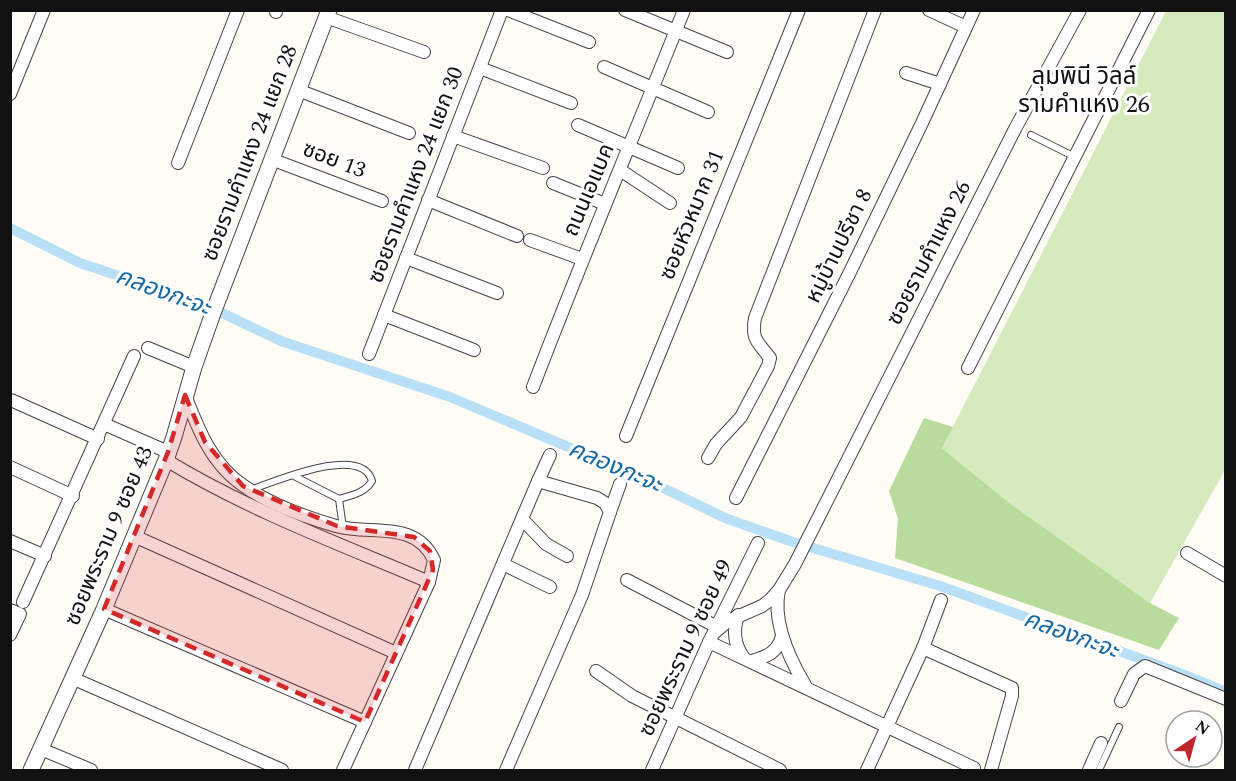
<svg xmlns="http://www.w3.org/2000/svg" width="1236" height="781" font-family="Spectral,'Noto Sans Thai',serif">
<rect width="100%" height="100%" fill="#fffdf5"/>
<polygon fill="#d5ebbd" points="1166,11 1225,11 1225,470 1150,603 1008,502 942,448"/>
<polygon fill="#b9dc9c" points="924,418 953,427 942,448 1008,502 1150,603 1179,618 1159,650 895,558 898,519 889,491"/>
<g fill="none" stroke-linecap="round" stroke-linejoin="round">
<polyline stroke="#b9e0f7" stroke-width="10" points="10,228 80,263 201,303 281,341 450,397 651,482 725,518 790,541 940,586 1177,672 1226,692"/>
<defs>
<g id="service">
<polyline points="1031,135 1075,157"/>
<polyline points="294,476 339,499"/>
<path d="M250 490C274 482 362 443 372 481 365 493 352 495 339 499L343 528"/>
<polyline points="1099,770 1119,727"/>
</g>
<g id="minor">
<polyline points="508,10 589,42"/>
<polyline points="625,10 727,52"/>
<polyline points="929,10 966,27"/>
<polyline points="276,12 276,10"/>
<polyline points="326,17 424,52"/>
<polyline points="604,67 708,112"/>
<polyline points="480,68 571,103"/>
<polyline points="906,73 940,84"/>
<polyline points="298,90 409,133"/>
<polyline points="10,94 44,10"/>
<polyline points="578,125 678,168"/>
<polyline points="453,136 543,168"/>
<polyline points="271,159 382,201"/>
<polyline points="178,163 238,10"/>
<polyline points="620,170 670,203"/>
<polyline points="553,183 605,204"/>
<polyline points="428,200 517,236"/>
<polyline points="530,240 582,259"/>
<polyline points="406,258 497,293"/>
<polyline points="384,315 474,350"/>
<polyline points="148,348 194,367"/>
<polyline points="369,354 502,10"/>
<polyline points="968,368 1149,10"/>
<path d="M533 387C581 261 634 136 684 10"/>
<path d="M185 395C198 429 212 465 244 486 271 505 305 517 336 526 370 536 415 519 434 560L429 582 343 770"/>
<polyline points="11,400 98,439"/>
<polyline points="104,424 168,452"/>
<polyline points="626,436 799,10"/>
<path d="M708 458 716 444 741 417 768 366 770 358C758 342 751 340 755 318L875 10"/>
<path d="M166 460C248 510 340 544 429 582"/>
<polyline points="10,467 73,496"/>
<polyline points="538,481 550,455"/>
<polyline points="736,498 849,274 922,123 974,10"/>
<polyline points="610,512 620,484"/>
<polyline points="522,519 546,544 567,556"/>
<polyline points="134,536 396,653"/>
<polyline points="10,541 45,556"/>
<polyline points="1187,553 1226,576"/>
<polyline points="503,564 550,587"/>
<polyline points="627,580 717,627"/>
<path d="M779 590C772 622 789 658 805 685"/>
<polyline points="23,602 134,356"/>
<polyline points="104,609 365,722"/>
<polyline points="10,610 20,614 10,635"/>
<path d="M738 615C733 630 734 645 744 658"/>
<polyline points="714,633 728,621 762,606 770,600 779,590 795,564 1016,127 1080,10"/>
<polyline points="709,642 974,768"/>
<polyline points="923,648 1012,688 1012,696 991,770"/>
<path d="M751 661C767 657 778 652 782 636"/>
<polyline points="596,671 632,696 780,770"/>
<polyline points="72,678 282,770"/>
<polyline points="1121,701 1134,674 1145,666 1226,699"/>
<polyline points="41,749 91,770"/>
<polyline points="415,770 538,481 597,498 605,503 610,512 582,595 506,770"/>
<polyline points="652,770 709,642 758,543"/>
<polyline points="867,770 923,648 941,600"/>
<polyline points="1089,770 1101,743"/>
</g>
<polyline id="tertiary" points="31,770 104,609 166,460 174,437 194,367 213,313 329,10"/>
</defs>
<use href="#service" stroke="#444" stroke-width="8"/>
<use href="#minor" stroke="#444" stroke-width="14"/>
<use href="#tertiary" stroke="#444" stroke-width="17"/>
<use href="#service" stroke="#fff" stroke-width="6"/>
<use href="#minor" stroke="#fff" stroke-width="12"/>
<use href="#tertiary" stroke="#fff" stroke-width="15"/>
</g>
<path fill="#d62828" fill-opacity="0.2" stroke="#d62828" stroke-width="4.5" stroke-dasharray="12 8" stroke-linejoin="round" d="M185 395 205 442 243 486 337 526 414 537 430 551 433 570 365 722 104 609 168 452Z"/>
<g text-anchor="middle" dominant-baseline="central" stroke-width="6" stroke-linejoin="round" paint-order="stroke">
<g font-size="22" fill="#111" stroke="#fff">
<text transform="translate(250 153) rotate(-69)">ซอยรามคำแหง 24 แยก 28</text>
<text transform="translate(334 160) rotate(21)">ซอย 13</text>
<text transform="translate(416 175) rotate(-69)">ซอยรามคำแหง 24 แยก 30</text>
<text transform="translate(589 190) rotate(-67)">ถนนเอแบค</text>
<text transform="translate(692 215) rotate(-68)">ซอยหัวหมาก 31</text>
<text transform="translate(839 246) rotate(-64)">หมู่บ้านปรีชา 8</text>
<text transform="translate(929 253) rotate(-63)">ซอยรามคำแหง 26</text>
<text transform="translate(109 536) rotate(-67)">ซอยพระราม 9 ซอย 43</text>
<text transform="translate(686 648) rotate(-65)">ซอยพระราม 9 ซอย 49</text>
</g>
<g font-size="24" fill="#111" stroke="#fff">
<text x="1084" y="77">ลุมพินี วิลล์<tspan x="1084" dy="28">รามคำแหง 26</tspan></text>
</g>
<g font-size="24" font-style="italic" fill="#1768a6" stroke="#fff">
<text transform="translate(163 292) rotate(20)">คลองกะจะ</text>
<text transform="translate(615 467) rotate(23)">คลองกะจะ</text>
<text transform="translate(1071 635) rotate(20)">คลองกะจะ</text>
</g>
</g>
<rect width="1236" height="781" fill="none" stroke="#111111" stroke-width="24"/>
<g transform="translate(1194 739) rotate(36)"><circle r="28" fill="#ffffff" stroke="#a0a0a0" stroke-width="1.5"/>
<path d="M0-4.5L10 22L0 15L-10 22Z" fill="#c4262e"/>
<text y="-9" font-size="16" font-weight="bold" text-anchor="middle" fill="#111111">N</text>
</g>
</svg>
